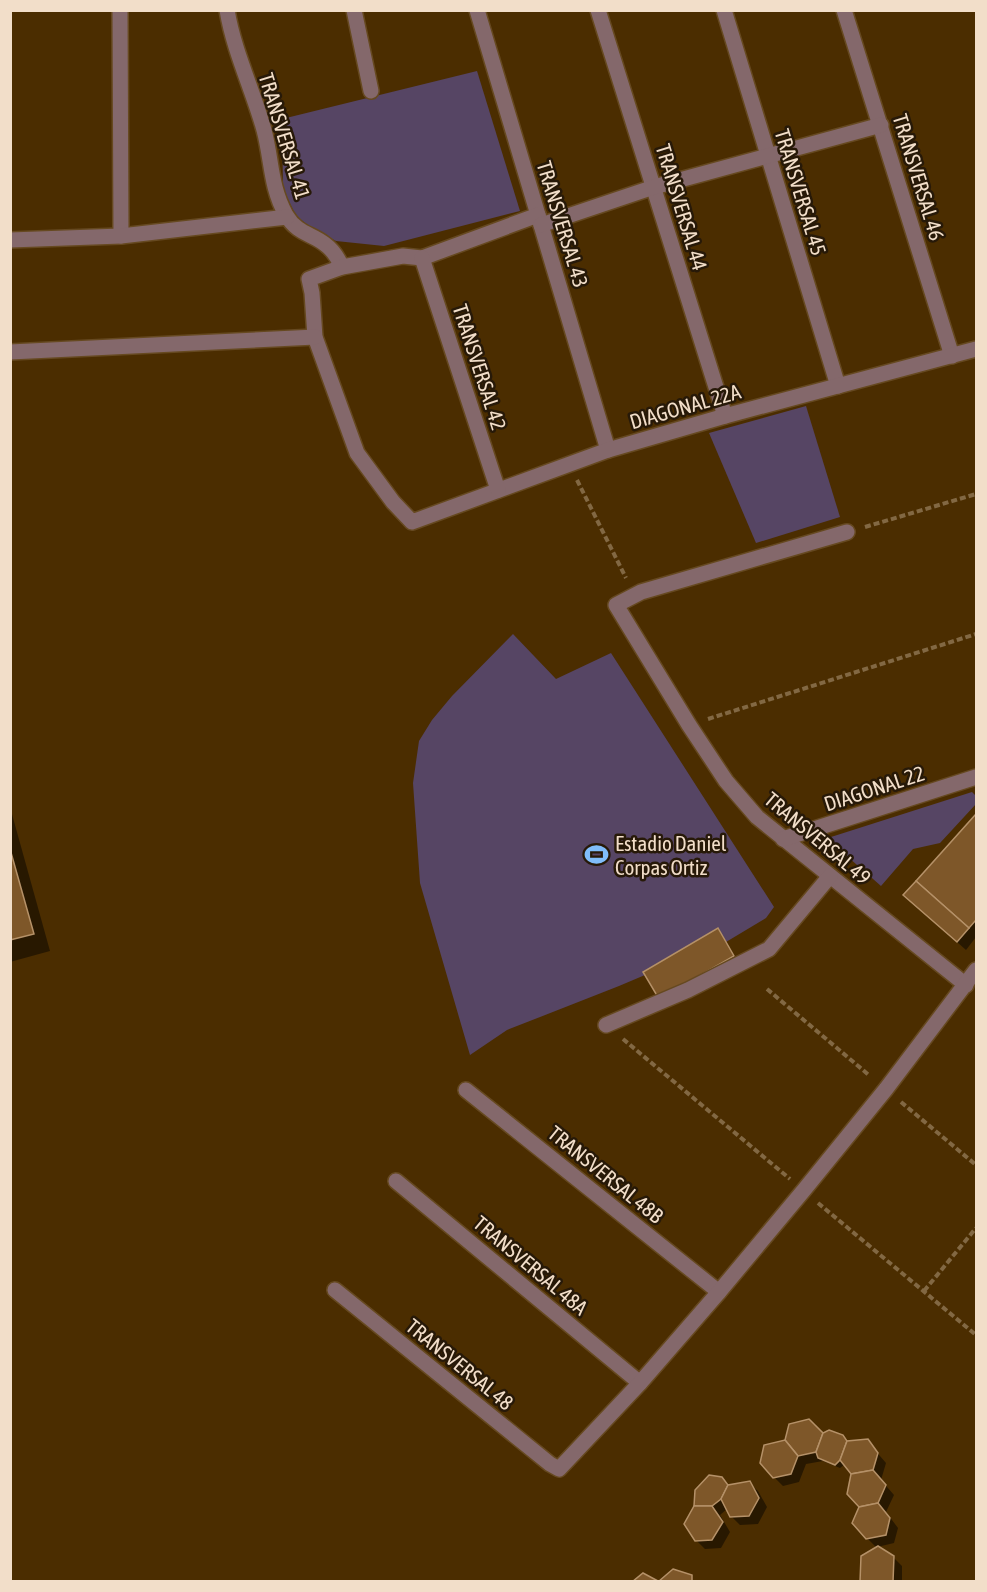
<svg xmlns="http://www.w3.org/2000/svg" width="987" height="1592" font-family="'Asap Condensed',sans-serif">
<rect width="100%" height="100%" fill="#4b2d00"/>
<g fill="#564564">
<polygon points="477,71 520,211 384,246 336,241 313,229 296,216 283,189 282,119"/>
<polygon points="806,406 840,517 756,543 709,433"/>
<polygon points="513,634 556,679 611,653 774,907 766,918 726,942 718,928 643,972 645,975 619,986 507,1030 470,1055 420,883 413,783 419,741 432,720 452,696"/>
<polygon points="972,792 976,796 976,804 940,843 913,849 881,886 832,843 831,837"/>
</g>
<g fill="#0007">
<polygon points="10,807 50,951 10,962"/>
<polygon points="976,816 976,937 966,950 914,904 917,882"/>
<polygon points="718,930 721,934 737,960 664,1002"/>
<polygon points="822,1435 848,1443 867,1441 886,1463 881,1480 894,1495 886,1512 898,1528 894,1543 877,1547 893,1557 902,1566 902,1582 862,1582 877,1548 867,1538 853,1473 845,1464 840,1468 823,1461 806,1464 799,1482 783,1486 774,1477"/>
<polygon points="722,1478 730,1486 749,1483 758,1491 767,1507 758,1524 740,1525 731,1516 727,1509 720,1515 730,1532 721,1548 705,1549 696,1540"/>
</g>
<g fill="#7e5729" stroke="#b59168" stroke-width="1.5">
<polygon points="976,814 976,920 969,928 916,881"/>
<polygon points="10,849 34,934 10,940"/>
<polygon points="916,881 969,928 957,942 903,895"/>
<polygon points="718,928 734,956 659,999 643,972"/>
<polygon points="809,1419 823,1433 816,1452 798,1456 785,1440 789,1424"/>
<polygon points="829,1430 843,1435 847,1441 840,1460 835,1465 818,1458 816,1452 823,1433"/>
<polygon points="868,1439 878,1453 873,1470 851,1474 840,1460 847,1441"/>
<polygon points="785,1440 798,1456 791,1474 773,1478 760,1463 764,1445"/>
<polygon points="873,1470 886,1485 878,1503 859,1507 847,1494 851,1474"/>
<polygon points="709,1475 722,1477 728,1485 721,1499 712,1506 694,1506 695,1490"/>
<polygon points="750,1481 759,1498 749,1516 730,1517 721,1499 728,1485"/>
<polygon points="878,1503 890,1518 886,1535 866,1539 852,1523 859,1507"/>
<polygon points="694,1506 712,1506 723,1522 712,1540 695,1541 684,1524"/>
<polygon points="878,1546 894,1556 893,1582 860,1582 861,1556"/>
<polygon points="673,1569 692,1575 692,1582 658,1582"/>
<polygon points="643,1573 658,1581 658,1582 632,1582"/>
</g>
<g fill="none" stroke-linecap="round" stroke-linejoin="round">
<defs>
<g id="minor">
<polyline points="120,10 121,236"/>
<path d="M227 10C234 52 253 90 264 130 272 160 270 186 286 215 298 235 312 233 326 245 334 251 338 258 342 267"/>
<polyline points="354,10 371,91"/>
<polyline points="477,10 608,450"/>
<polyline points="598,10 725,416"/>
<polyline points="724,10 838,386"/>
<polyline points="844,10 952,356"/>
<polyline points="538,215 422,258 403,256 342,267 309,279 312,293 315,337 357,453 393,502 412,522 608,450 725,416 976,349"/>
<polyline points="541,225 654,187 881,125"/>
<polyline points="10,240 121,236 287,217"/>
<polyline points="422,258 498,490"/>
<polyline points="10,352 315,337"/>
<polyline points="847,532 641,592 616,605 689,725 726,781 757,817 966,985"/>
<polyline points="783,839 976,777"/>
<polyline points="606,1025 688,990 769,949 830,876"/>
<polyline points="466,1090 719,1292"/>
<polyline points="396,1181 640,1383"/>
<polyline points="335,1290 550,1464 559,1469 640,1383 719,1292 804,1190 886,1089 976,970"/>
</g>
</defs>
<use href="#minor" stroke="#664920" stroke-width="18"/>
<g stroke="#826843" stroke-width="4" stroke-dasharray="6 3" stroke-linecap="butt">
<polyline points="577,480 626,578"/>
<polyline points="865,527 976,494"/>
<polyline points="708,719 976,634"/>
<polyline points="767,989 870,1076"/>
<polyline points="623,1039 790,1179"/>
<polyline points="901,1102 976,1165"/>
<polyline points="818,1203 976,1335"/>
<polyline points="924,1291 976,1228"/>
</g>
<use href="#minor" stroke="#84686b" stroke-width="15"/>
</g>
<defs>
<symbol id="stadium-bare" viewBox="-9 -9 18 18"><path d="M0-5a6.5 5 0 1 0 0 10a6.5 5 0 1 0 0-10ZM-3.5-1.8h7v3.6h-7Z" fill="#80bdfa" stroke="#271908" stroke-width="2.5" paint-order="stroke"/></symbol>
</defs>
<g fill-rule="evenodd">
<use href="#stadium-bare" x="580" y="838" width="33" height="33"/>
</g>
<g text-anchor="middle" dominant-baseline="central" stroke-width="5" stroke-linejoin="round" paint-order="stroke">
<g font-size="21" fill="#f2dec9" stroke="#271908">
<text transform="translate(285 136) rotate(73)">TRANSVERSAL 41</text>
<text transform="translate(919 177) rotate(73)">TRANSVERSAL 46</text>
<text transform="translate(801 192) rotate(73)">TRANSVERSAL 45</text>
<text transform="translate(682 207) rotate(73)">TRANSVERSAL 44</text>
<text transform="translate(563 224) rotate(73)">TRANSVERSAL 43</text>
<text transform="translate(480 367) rotate(72)">TRANSVERSAL 42</text>
<text transform="translate(685 406) rotate(-16)">DIAGONAL 22A</text>
<text transform="translate(874 788) rotate(-18)">DIAGONAL 22</text>
<text transform="translate(818 838) rotate(40)">TRANSVERSAL 49</text>
<text transform="translate(606 1174) rotate(39)">TRANSVERSAL 48B</text>
<text transform="translate(531 1265) rotate(40)">TRANSVERSAL 48A</text>
<text transform="translate(460 1364) rotate(39)">TRANSVERSAL 48</text>
</g>
<g font-size="21" fill="#f2dec9" stroke="#271908" text-anchor="start">
<text x="615" y="843">Estadio Daniel<tspan x="615" dy="24">Corpas Ortiz</tspan></text>
</g>
</g>
<rect width="987" height="1592" fill="none" stroke="#f2dec9" stroke-width="24"/>
</svg>
